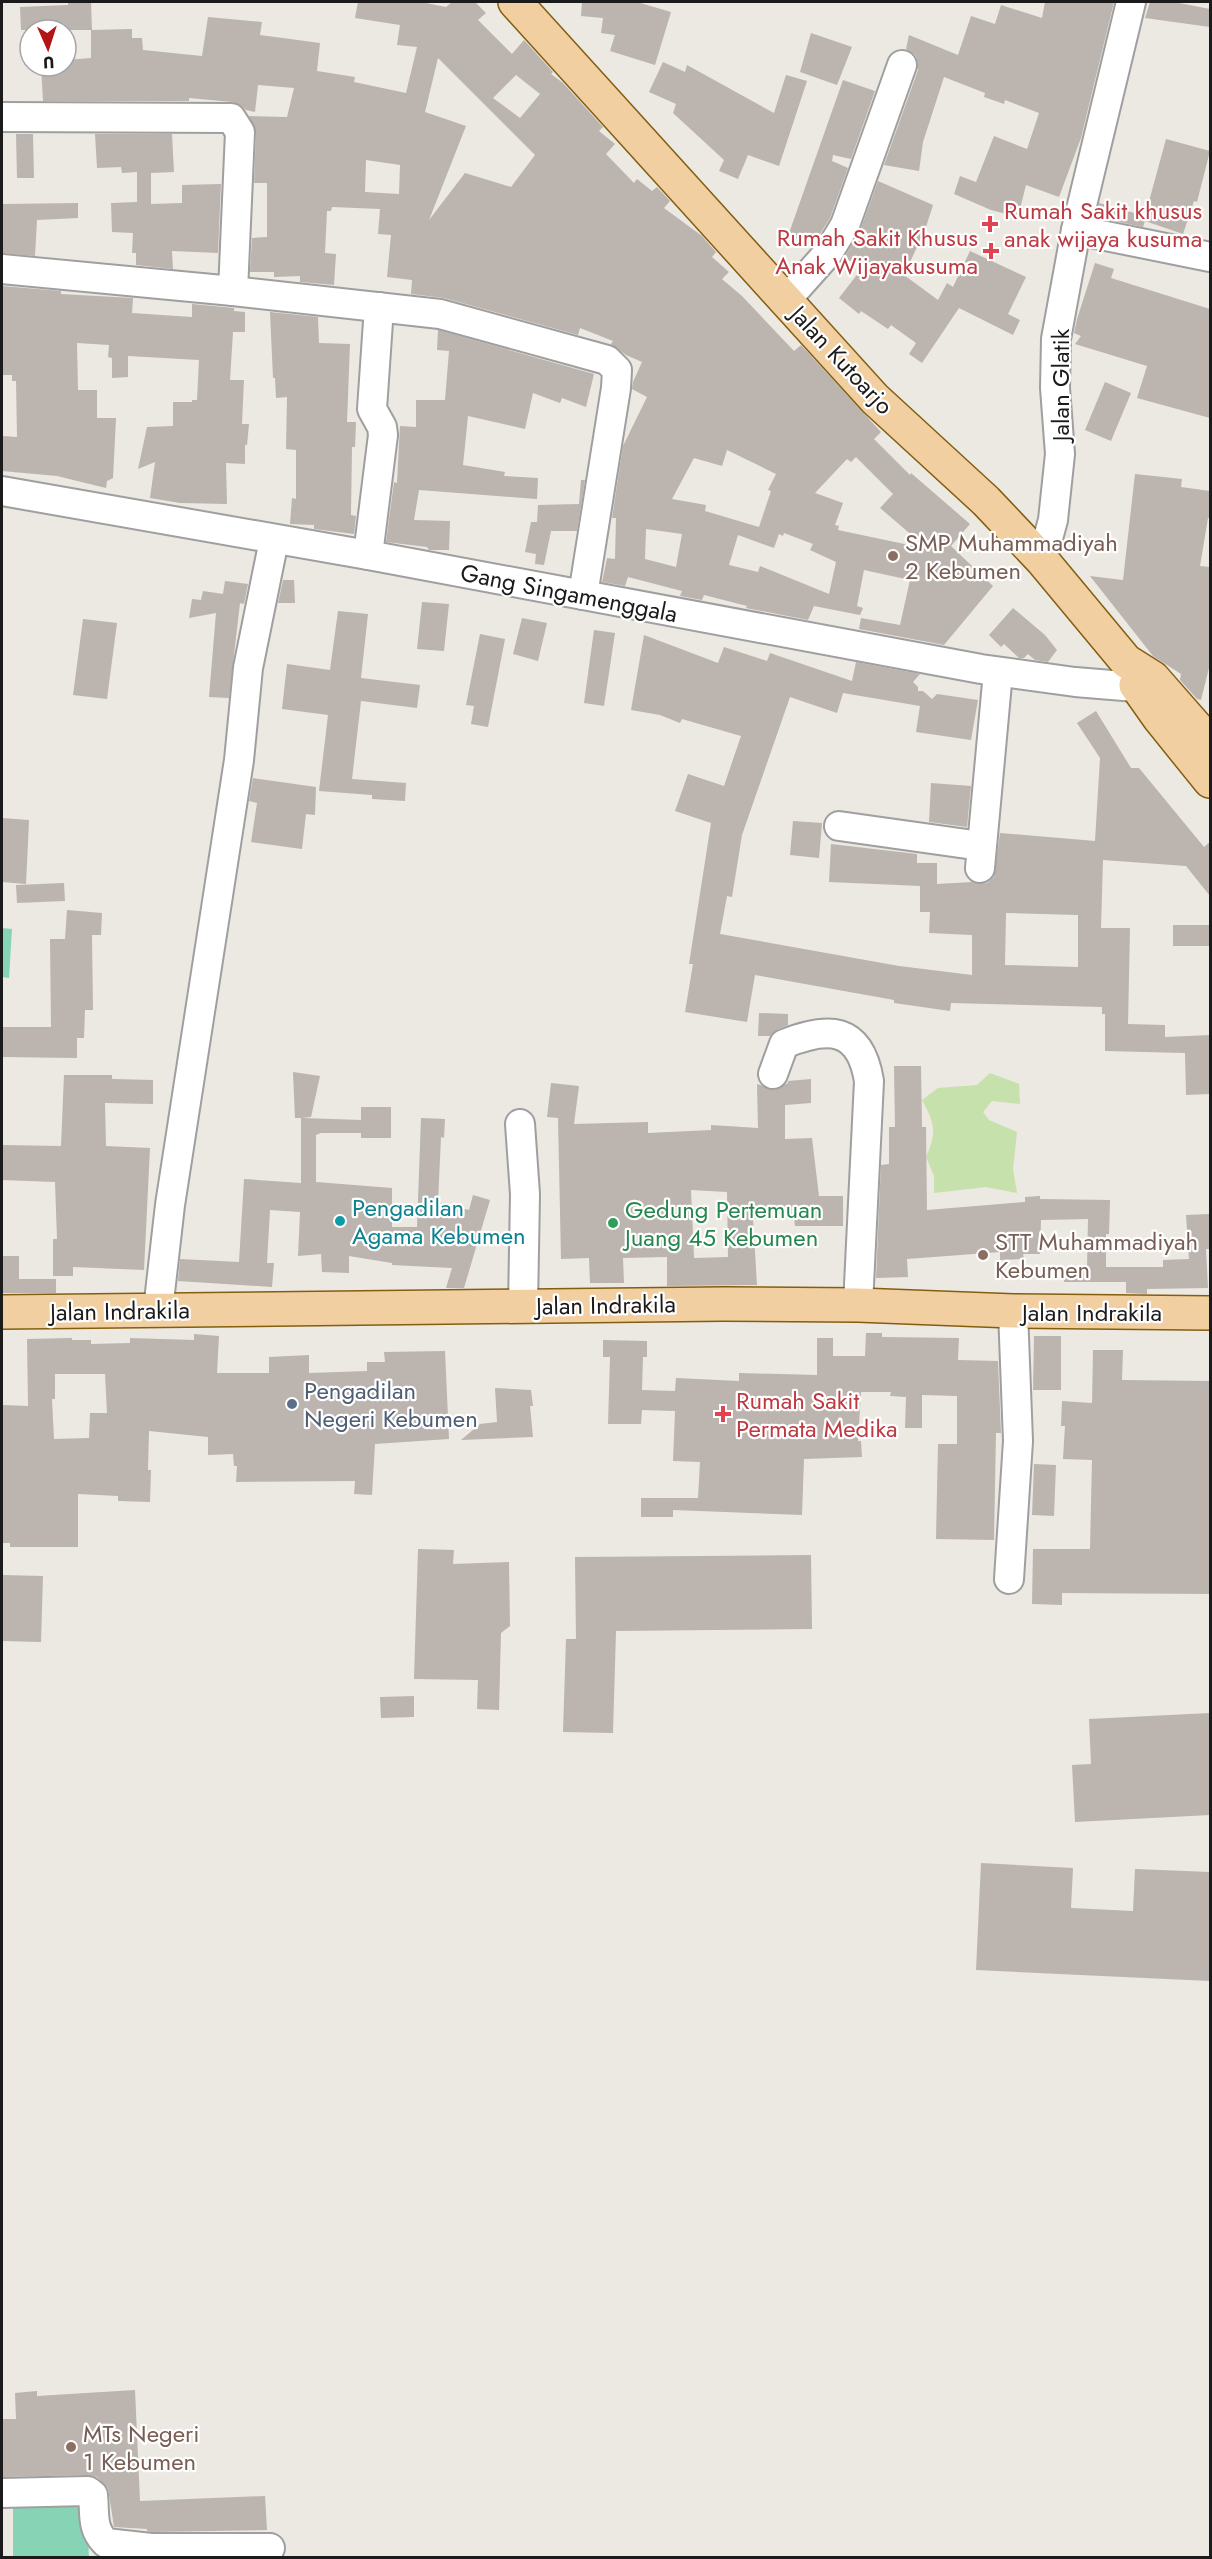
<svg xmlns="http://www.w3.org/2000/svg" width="1212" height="2559" font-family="Jost,sans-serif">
<rect width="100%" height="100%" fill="#ece8e2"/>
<path fill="#c6e1ac" d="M990 1073 1019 1084 1020 1104 992 1101 983 1112 989 1120 1017 1132 1013 1169 1017 1193 986 1187 934 1193V1176L926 1157C937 1132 935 1124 922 1100L938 1088 977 1085Z"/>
<g fill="#87d3b6">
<polygon points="2,928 12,929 9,978 2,977"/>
<polygon points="13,2498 86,2501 89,2557 13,2557"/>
</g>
<g fill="#bbb4af" fill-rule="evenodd">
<polygon points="68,2 91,2 92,30 21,30 20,7 68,5"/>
<path d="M358 2H421L446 7 452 2H475L486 13 478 20 512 54 524 40 553 72 551 74 563 83 603 127 599 131 615 144 606 154 634 183 637 179 652 191 657 187 670 201 664 208 702 236 716 252 712 257 729 272 722 279 742 296 794 351 801 345 881 432 874 439 910 475 911 473 970 524 951 546 993 586 944 645 859 629 861 618 900 625 910 580 864 570 857 606 863 608 860 615 814 606 808 620 746 608 747 606 704 595 702 600 680 596 682 591 628 577 625 586 602 582 607 558 615 559 616 518H612L623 446 647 397 632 389 633 382 642 362 626 355 611 344 613 341 580 328 578 335 444 298 411 294 412 280 387 277 391 235 378 234 380 209 332 207 331 211H327L325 253 336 254 334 285 300 282V276L274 277V272H250L252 238 267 237V183H254L256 133 249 116 287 117 294 88 258 85 255 112 246 110 239 104 232 102 189 98V101H43L41 66H66V60L91 58V30L132 29V38H142L143 50 202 56 208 17 262 22 260 35 320 43 317 71 355 77 354 82 406 93 417 47 397 45 400 25 355 18ZM438 58 535 155 511 187 465 173 429 220 466 126 425 112ZM516 75 540 94 520 118 493 98ZM366 160 400 165 399 194 365 192ZM727 450 776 474 768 490 771 491 759 527 705 511 706 505 672 499 694 458 722 466ZM856 457 893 494 880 508 928 549 838 530 839 526 835 525 843 503 815 493 847 459 851 462ZM646 529 682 534 676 567 645 559ZM784 533 813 544 810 550 836 562 829 594 760 566 758 572 729 565 738 535 774 548 779 534 783 536Z"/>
<polygon points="582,2 637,2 671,12 655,65 610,51 615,35 601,33 603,18 581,16"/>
<polygon points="1045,2 1114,2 1081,138 1059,197 1026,185 1018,217 991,210 954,194 960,176 976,182 994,136 1027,149 1039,113 1005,100 1004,104 984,97 985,93 944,77 923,142 919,171 884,165 918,70 918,63 915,55 906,49 909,35 958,55 971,16 995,24 1001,5 1042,18"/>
<polygon points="1150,2 1174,2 1210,9 1210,27 1145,18"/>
<polygon points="811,33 852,47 837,85 800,72"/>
<polygon points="663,62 685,72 687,65 774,113 786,75 807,81 779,166 748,155 738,179 719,171 724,160 673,113 676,104 649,92"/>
<polygon points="843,80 875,91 851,159 833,155 832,161 848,168 830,218 813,245 788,236"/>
<polygon points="16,134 33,134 34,178 17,178"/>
<polygon points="95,134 172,134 174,172 151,173 151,204 182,203 182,185 221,184 218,253 172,251 173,269 136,265 136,253 132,253 133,233 112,232 111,203 137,202 137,172 122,173 121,167 97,168"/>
<polygon points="1166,139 1210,151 1197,202 1194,201 1183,234 1145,221 1143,227 1096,217 1099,203 1145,216"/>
<polygon points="878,181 933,205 925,230 904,275 938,300 947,283 953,287 970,251 1026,277 1008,314 1020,320 1013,335 959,308 922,363 909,354 916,343 891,325 888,329 861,311 859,314 839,298 863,267 844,258 860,231"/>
<polygon points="78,203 78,218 37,220 35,256 2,253 2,204"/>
<polygon points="1095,263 1114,269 1111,278 1210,309 1210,418 1137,398 1147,366 1075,344 1081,336 1074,333 1077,319"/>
<polygon points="2,286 61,291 61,294 133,298 132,313 192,317 192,304 234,308 234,311 245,312 245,332 233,332 230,380 244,380 242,424 249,424 247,445 245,445 245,464 226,463 227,504 180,503 150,498 155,462 138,469 147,427 173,426 173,402 192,402 192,400 197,400 199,360 128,356 128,377 112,378 112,358 108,357 109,345 77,343 78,390 97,390 97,418 116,418 113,478 107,481 106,488 57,476 2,471 2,436 17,437 16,381 12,381 12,375 2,375"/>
<polygon points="270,312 318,317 319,343 350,344 347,422 356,422 355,447 352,447 351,515 356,516 354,534 314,529 314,525 290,524 292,498 296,499 296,450 286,449 287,397 276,398 275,378 273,378"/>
<polygon points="438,330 594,374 586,407 562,398 560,403 533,393 525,429 468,416 463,465 505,472 504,476 538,478 537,499 419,490 414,520 450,521 449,550 429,550 427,547 386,542 394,482 397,483 400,426 416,427 416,400 445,400 449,351 437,350"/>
<polygon points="1105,382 1131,393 1111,441 1085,430"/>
<polygon points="1135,474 1182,479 1181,487 1210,491 1210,518 1208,518 1200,566 1210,567 1210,664 1201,700 1197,699 1180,680 1181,674 1153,656 1090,576 1123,580"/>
<polygon points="581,480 585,480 577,531 551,531 544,565 535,564 536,554 525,552 531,522 537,522 538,505 579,504"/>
<polygon points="283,580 294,580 295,603 278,603"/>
<polygon points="225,581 248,584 244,604 240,603 229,698 209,697 216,613 189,618 192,599 201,600 203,591 223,594"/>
<polygon points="422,602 449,604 444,651 417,649"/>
<polygon points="1013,608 1045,635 1057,650 1048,662 1035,660 1028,654 1024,658 1019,658 1004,644 1001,647 989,635"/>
<polygon points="338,611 368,614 361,678 420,685 417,708 361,701 352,779 406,783 405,801 372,799 372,795 319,791 328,715 282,709 287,664 330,670"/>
<polygon points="522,618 547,623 538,661 513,654"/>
<polygon points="83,619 117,623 107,699 73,695"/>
<polygon points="594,630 615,633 604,706 584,703"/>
<polygon points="480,634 505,639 488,727 471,724 474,706 466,705"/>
<path d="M644 635 718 663 724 647 767 661 770 653 852 681 856 662 920 674 913 682 918 687V691H923L932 699 937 694 978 700 971 740 916 732 920 706 843 693 837 713 790 697 742 835 732 897 727 896 720 934 899 966 972 975V935L929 933 930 912H920V886L829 882 831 844 917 854V863H937V884L972 882 979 884 987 883 994 877 1000 833 1095 841 1100 758 1077 723 1096 711 1131 768H1139L1204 847 1210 842V896L1186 866 1103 860 1101 928H1130L1128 1024 1165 1025V1037L1210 1035V1094L1186 1095 1185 1053 1105 1051V1014H1102V1007L951 1003 950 1011 894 1003V1000L755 975 747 1022 685 1012 693 964H689L711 823 675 811 688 774 724 786 741 736 682 719 680 723 660 715 631 710ZM1006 913 1078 915V967L1005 965Z"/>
<polygon points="253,778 316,787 315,815 306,814 302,849 251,842 257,803 249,801"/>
<polygon points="931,783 971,786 967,827 929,822"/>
<polygon points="2,818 29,820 26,884 2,882"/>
<polygon points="793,821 822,823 819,858 790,855"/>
<polygon points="64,883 65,901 17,903 16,885"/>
<polygon points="67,910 102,913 101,935 92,935 93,1010 85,1010 84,1038 77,1038 77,1058 2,1057 2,1027 51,1027 50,939 65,939"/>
<rect x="1173" y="925" width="37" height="21"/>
<polygon points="759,1013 788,1014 788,1025 778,1029 770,1036 758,1036"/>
<polygon points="894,1066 921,1066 922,1127 926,1127 927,1210 1025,1202 1025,1197 1040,1196 1040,1199 1110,1200 1109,1234 1106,1234 1106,1267 1163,1267 1163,1260 1189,1259 1186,1215 1209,1214 1210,1249 1206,1249 1208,1288 1147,1289 1147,1294 1126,1293 1126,1282 1064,1282 1064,1268 1087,1267 1088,1219 1041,1220 1040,1254 1023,1254 1024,1259 1000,1260 1000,1252 907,1259 908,1277 876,1278 881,1165 889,1164 889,1127 895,1127"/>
<polygon points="293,1072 320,1076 311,1117 302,1118 361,1120 361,1107 391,1107 391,1138 361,1138 361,1133 321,1133 316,1135 316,1182 392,1188 392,1227 417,1227 421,1118 445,1119 444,1138 441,1137 438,1202 469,1210 473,1195 490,1200 464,1288 446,1288 452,1268 392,1265 392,1263 349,1256 349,1273 322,1272 321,1254 298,1256 300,1212 270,1210 267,1263 274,1263 272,1287 178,1281 180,1259 239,1262 244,1179 301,1183 301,1118 295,1118"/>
<polygon points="64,1075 112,1075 112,1079 153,1080 153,1104 105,1103 106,1146 150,1148 144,1270 73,1267 73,1276 53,1276 53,1239 57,1239 55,1182 2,1180 2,1145 61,1146"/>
<path d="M811 1079V1103L785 1105V1139L812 1138 819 1196H843V1226H795L794 1218 753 1219 757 1285 667 1286V1257L623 1258 624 1283H590L589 1258 561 1259 558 1118 547 1117 551 1083 579 1086 574 1124 648 1122V1133L711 1130V1125L758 1128 757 1084 775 1090 788 1083V1081ZM691 1190 727 1192 728 1257 694 1258Z"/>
<polygon points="2,1256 19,1256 19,1279 56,1279 56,1293 2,1293"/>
<polygon points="866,1333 882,1333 882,1337 959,1338 958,1360 998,1361 1001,1433 996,1433 994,1540 936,1539 938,1444 957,1444 957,1396 922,1395 922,1428 905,1428 906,1397 890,1396 891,1392 861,1392 858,1441 861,1441 862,1457 804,1459 802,1515 673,1510 673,1517 641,1517 641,1498 698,1498 700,1462 673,1461 675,1411 642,1410 641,1424 608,1424 610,1357 603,1357 603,1340 647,1341 647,1357 643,1357 642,1390 675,1391 676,1378 739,1381 739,1373 817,1375 817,1338 833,1338 833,1356 865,1356"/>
<path d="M194 1334 219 1336 217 1373H269V1357L309 1355V1373L367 1371V1362H385L384 1352 445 1351 449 1439 375 1444 372 1495 354 1494 355 1481 236 1482 237 1466H234L233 1454 208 1455V1437L149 1431 148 1470H151L150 1502 118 1501V1496L78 1494V1547H10V1543H2V1405L28 1406 27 1339 72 1338V1340H91V1344L130 1343V1338L194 1340ZM55 1374H105L107 1413H90L89 1438 54 1439 52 1399H55Z"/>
<polygon points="1034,1336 1061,1336 1061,1390 1033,1390"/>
<polygon points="1093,1350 1123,1350 1122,1380 1210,1381 1210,1594 1062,1593 1062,1605 1032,1604 1033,1549 1090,1549 1092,1460 1063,1459 1065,1426 1061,1426 1062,1401 1092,1403"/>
<polygon points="495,1388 531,1390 533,1406 530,1406 533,1437 461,1440 480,1424 497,1422"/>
<polygon points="1034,1464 1056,1465 1054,1516 1032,1515"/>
<polygon points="418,1549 454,1550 453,1564 509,1562 510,1626 501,1633 499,1710 477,1709 478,1680 414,1679"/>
<polygon points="811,1555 812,1629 616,1631 613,1733 563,1732 566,1639 576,1639 575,1557"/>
<polygon points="2,1575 43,1576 41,1642 2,1641"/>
<polygon points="414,1696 414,1717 381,1718 380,1697"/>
<polygon points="1210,1713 1210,1815 1075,1822 1072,1765 1091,1764 1089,1719"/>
<polygon points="981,1863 1073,1868 1071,1908 1133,1911 1135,1869 1210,1872 1210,1981 976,1970"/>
<polygon points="135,2390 140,2501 265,2496 267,2530 152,2532 147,2531 147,2529 114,2527 108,2488 97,2477 88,2475 2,2477 2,2419 16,2419 15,2393 37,2391 37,2396"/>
</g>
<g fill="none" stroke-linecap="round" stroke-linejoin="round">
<defs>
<g id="minor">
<polyline points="2,117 231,118 240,132 233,291"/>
<polyline points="1076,230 1210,257"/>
<polyline points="2,269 233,291 440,314 607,360 617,370 616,388 583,595"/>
<polyline points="786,300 828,253 845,225 902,65"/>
<polyline points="2,491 368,555 981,669 1075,682 1136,687 1153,678"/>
<polyline points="368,555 383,435 382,427 372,409 379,307"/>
<polyline points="1042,560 1053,520 1060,454 1055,388 1056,339 1076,230 1131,2"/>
<polyline points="839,826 981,846"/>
<polyline points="980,868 998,672"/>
<path d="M773 1074 784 1044C828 1026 860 1026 869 1081L858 1305"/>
<polyline points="520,1124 525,1194 523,1306"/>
<polyline points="158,1310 170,1205 239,760 248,668 274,540"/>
<polyline points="1009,1579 1018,1441 1013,1311"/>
<path d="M2 2493 88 2491 93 2495C95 2513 91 2529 106 2543L151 2548H270"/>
</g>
<g id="major">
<polyline points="515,2 875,399 986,501 1042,560 1126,661 1153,678 1210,743"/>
<polyline points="1136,685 1160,719 1210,781"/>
<polyline points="2,1312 723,1304 858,1305 1013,1311 1210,1313"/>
</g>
</defs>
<use href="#minor" stroke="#9f9f9f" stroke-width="32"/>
<use href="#major" stroke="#835e0f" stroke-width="36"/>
<use href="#minor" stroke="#fff" stroke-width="28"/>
<use href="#major" stroke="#f1cfa1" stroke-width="33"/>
</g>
<g fill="#e0444e" stroke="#fff" stroke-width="2">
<path d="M987 215h6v6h6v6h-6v6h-6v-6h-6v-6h6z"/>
<path d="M988 242h6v6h6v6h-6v6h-6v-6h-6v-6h6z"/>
<path d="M720 1405h6v6h6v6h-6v6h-6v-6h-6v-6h6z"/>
</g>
<g fill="#8d6e63" stroke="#fff" stroke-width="2">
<circle cx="893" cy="556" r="6"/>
<circle cx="983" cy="1255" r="6"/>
<circle cx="71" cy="2447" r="6"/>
</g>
<circle fill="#0f9aa8" stroke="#fff" stroke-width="2" cx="340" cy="1221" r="6"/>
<circle fill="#2e9e5b" stroke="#fff" stroke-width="2" cx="613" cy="1223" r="6"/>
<circle fill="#5c6f8a" stroke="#fff" stroke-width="2" cx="292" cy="1404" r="6"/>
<g text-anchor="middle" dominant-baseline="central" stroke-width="4.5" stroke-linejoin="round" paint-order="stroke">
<g font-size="24" fill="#be3a42" stroke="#fff" text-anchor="start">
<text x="1004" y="210">Rumah Sakit khusus<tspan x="1004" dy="28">anak wijaya kusuma</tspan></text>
<text x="978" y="237" text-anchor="end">Rumah Sakit Khusus<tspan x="978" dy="28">Anak Wijayakusuma</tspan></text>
<text x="736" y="1400">Rumah Sakit<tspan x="736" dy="28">Permata Medika</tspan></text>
</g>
<g font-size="24" fill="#1b1b1b" stroke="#fff">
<text transform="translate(842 360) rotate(47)">Jalan Kutoarjo</text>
<text transform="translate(1060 385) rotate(-90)">Jalan Glatik</text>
<text transform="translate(569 593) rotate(11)">Gang Singamenggala</text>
<text transform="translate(606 1305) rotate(-1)">Jalan Indrakila</text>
<text transform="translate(120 1311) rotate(-1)">Jalan Indrakila</text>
<text x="1092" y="1312">Jalan Indrakila</text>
</g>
<g font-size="24" fill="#785e54" stroke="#fff" text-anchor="start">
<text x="905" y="542">SMP Muhammadiyah<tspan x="905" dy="28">2 Kebumen</tspan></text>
<text x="995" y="1241">STT Muhammadiyah<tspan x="995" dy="28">Kebumen</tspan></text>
<text x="83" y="2433">MTs Negeri<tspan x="83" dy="28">1 Kebumen</tspan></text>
</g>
<g font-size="24" fill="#0d838f" stroke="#fff" text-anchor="start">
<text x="352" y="1207">Pengadilan<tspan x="352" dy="28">Agama Kebumen</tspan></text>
</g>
<g font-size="24" fill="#27864d" stroke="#fff" text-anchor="start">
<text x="625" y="1209">Gedung Pertemuan<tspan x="625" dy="28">Juang 45 Kebumen</tspan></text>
</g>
<g font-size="24" fill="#4e5e75" stroke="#fff" text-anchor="start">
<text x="304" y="1390">Pengadilan<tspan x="304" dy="28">Negeri Kebumen</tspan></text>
</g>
</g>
<rect width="1212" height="2559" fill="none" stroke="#1b1b1b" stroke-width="6"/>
<g transform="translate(48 48) rotate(177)"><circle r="28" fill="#ffffff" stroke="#a4a4a4" stroke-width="1.5"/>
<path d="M0-4.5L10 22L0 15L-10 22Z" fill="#b21514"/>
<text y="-9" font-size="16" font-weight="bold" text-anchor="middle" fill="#1b1b1b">U</text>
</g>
</svg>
